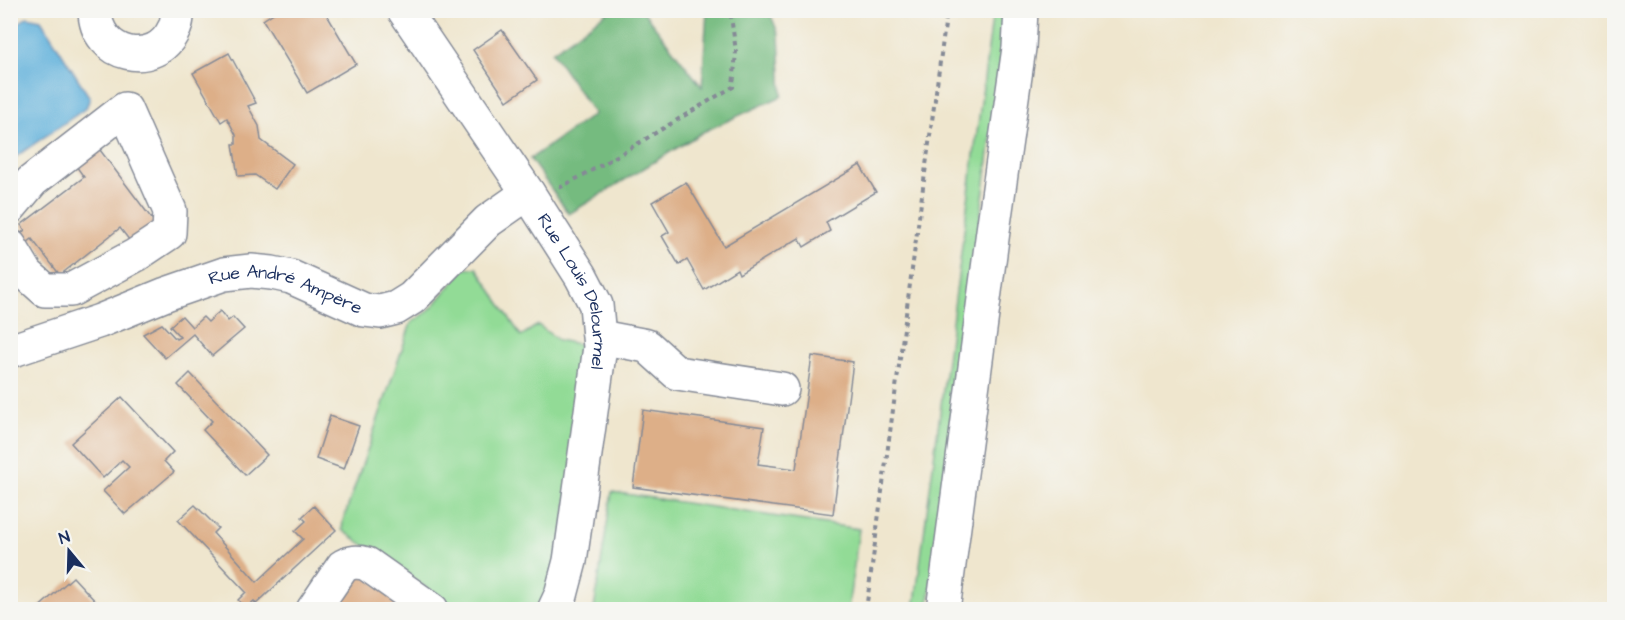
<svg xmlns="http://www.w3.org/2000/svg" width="1625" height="620" font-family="'Architects Daughter',sans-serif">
<rect width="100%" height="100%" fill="#f6f6f2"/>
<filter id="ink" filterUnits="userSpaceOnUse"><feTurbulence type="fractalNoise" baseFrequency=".0167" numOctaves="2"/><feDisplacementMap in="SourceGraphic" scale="12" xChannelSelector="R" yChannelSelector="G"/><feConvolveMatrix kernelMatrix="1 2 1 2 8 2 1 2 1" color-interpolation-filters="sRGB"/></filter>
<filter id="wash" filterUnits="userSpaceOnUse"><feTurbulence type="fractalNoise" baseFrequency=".008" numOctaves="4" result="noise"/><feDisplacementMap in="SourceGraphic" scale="24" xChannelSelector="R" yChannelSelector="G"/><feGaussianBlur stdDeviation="1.35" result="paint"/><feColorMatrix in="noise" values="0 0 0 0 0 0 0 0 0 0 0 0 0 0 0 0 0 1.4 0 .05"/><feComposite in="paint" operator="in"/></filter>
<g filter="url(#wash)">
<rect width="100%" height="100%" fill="#efe6ce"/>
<g fill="#92db96" stroke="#56857a" stroke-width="1.5">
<polygon points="993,11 1007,11 1005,33 928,609 914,610"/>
<polygon points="477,268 521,336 538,325 558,340 588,346 557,581 544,609 457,609 342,530 343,521 411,323 426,313 435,304 464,269"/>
<polygon points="612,492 859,529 848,609 594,609"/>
</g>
<polygon fill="#75bb7f" stroke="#48756e" stroke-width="1.5" points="609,11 643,11 702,87 707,11 769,11 779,35 782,96 703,132 569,214 530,159 594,114 552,52"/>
<polygon fill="#60b1db" stroke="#3e709c" stroke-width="1.5" points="27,17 41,20 90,98 86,108 11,160 11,29"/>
<g id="blocks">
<g fill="#ddaf88">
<polygon points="278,10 324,10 356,64 307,93 263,20"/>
<polygon points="502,30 537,80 507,101 473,50"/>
<polygon points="229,53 256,103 248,106 259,126 261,140 293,164 275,189 255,175 238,176 233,144 236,144 236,135 227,118 221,122 193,73"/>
<polygon points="94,142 155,223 130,241 120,228 60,275 32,239 23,246 16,237 25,230 21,225 84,177 71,159"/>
<polygon points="860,165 876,192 826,222 830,231 804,247 799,238 739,274 737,269 704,290 687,260 679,265 662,236 669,232 652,202 686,182 724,246"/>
<polygon points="220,311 228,321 233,317 244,329 212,356 193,334 165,358 143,334 162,324 176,339 180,337 170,326 182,316 192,327 203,317 208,322"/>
<polygon points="812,356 853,362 833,514 633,487 643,410 764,427 758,464 796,469"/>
<polygon points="190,373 267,455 245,475 203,430 212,421 178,385"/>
<polygon points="122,397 173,452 164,461 174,472 125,514 103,491 129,467 122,460 103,478 71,443"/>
<polygon points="330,416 359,426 344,469 316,459"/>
<polygon points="195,505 218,528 213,533 257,582 303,539 295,531 306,521 302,517 314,506 336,530 256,604 254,601 246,608 238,600 246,592 178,520"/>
<polygon points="356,569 411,610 327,610"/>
<polygon points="73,577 97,603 89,610 36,610"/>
</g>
</g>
</g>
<g filter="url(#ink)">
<use href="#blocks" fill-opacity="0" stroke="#858a96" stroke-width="1.5"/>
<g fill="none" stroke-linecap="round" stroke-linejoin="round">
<defs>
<g id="minor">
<path d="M95 10C95 57 156 70 174 29 177 24 177 16 178 10"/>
<path id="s1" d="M404 10 528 193 581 276 596 305 600 347 570 561 561 595 554 610"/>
<polyline points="10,207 32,181 125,109 170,211 169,233 136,255 71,290 45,290 27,274 10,246"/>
<polyline points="600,337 647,346 677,373 782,389"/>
<path id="s2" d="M10 351 100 321 166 294 224 274 251 271 272 273 291 277 364 310 380 312 396 308 412 298 488 221 528 193"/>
<path d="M313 610 343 566C351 562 357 561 367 564L432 610"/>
</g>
<polyline id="major" points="943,610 993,231 1019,48 1021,10"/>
</defs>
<use href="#minor" stroke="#858a96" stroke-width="36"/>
<use href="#major" stroke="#858a96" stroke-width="36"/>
<g stroke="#858a96" stroke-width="4" stroke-dasharray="4.5 4.5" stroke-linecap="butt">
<path d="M559 188C619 157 675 120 733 87L736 51 730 10"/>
<polyline points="866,610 947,10"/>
</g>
<use href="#minor" stroke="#fff" stroke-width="33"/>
<use href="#major" stroke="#fff" stroke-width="33"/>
</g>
</g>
<g text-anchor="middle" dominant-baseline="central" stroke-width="4.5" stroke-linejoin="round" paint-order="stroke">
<g font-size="18" fill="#1b2f5e" stroke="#f6f6f2">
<text stroke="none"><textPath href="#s1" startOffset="332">Rue Louis Delourmel</textPath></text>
<text stroke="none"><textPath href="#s2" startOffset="292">Rue André Ampère</textPath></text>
</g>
</g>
<rect width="1625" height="620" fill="none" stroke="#f6f6f2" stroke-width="36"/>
<g transform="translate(69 551) rotate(341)" stroke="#f6f6f2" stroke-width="4.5" paint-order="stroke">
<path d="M0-4.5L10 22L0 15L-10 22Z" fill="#1b2f5e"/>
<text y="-9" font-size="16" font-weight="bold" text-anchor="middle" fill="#1b2f5e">N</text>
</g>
</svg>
